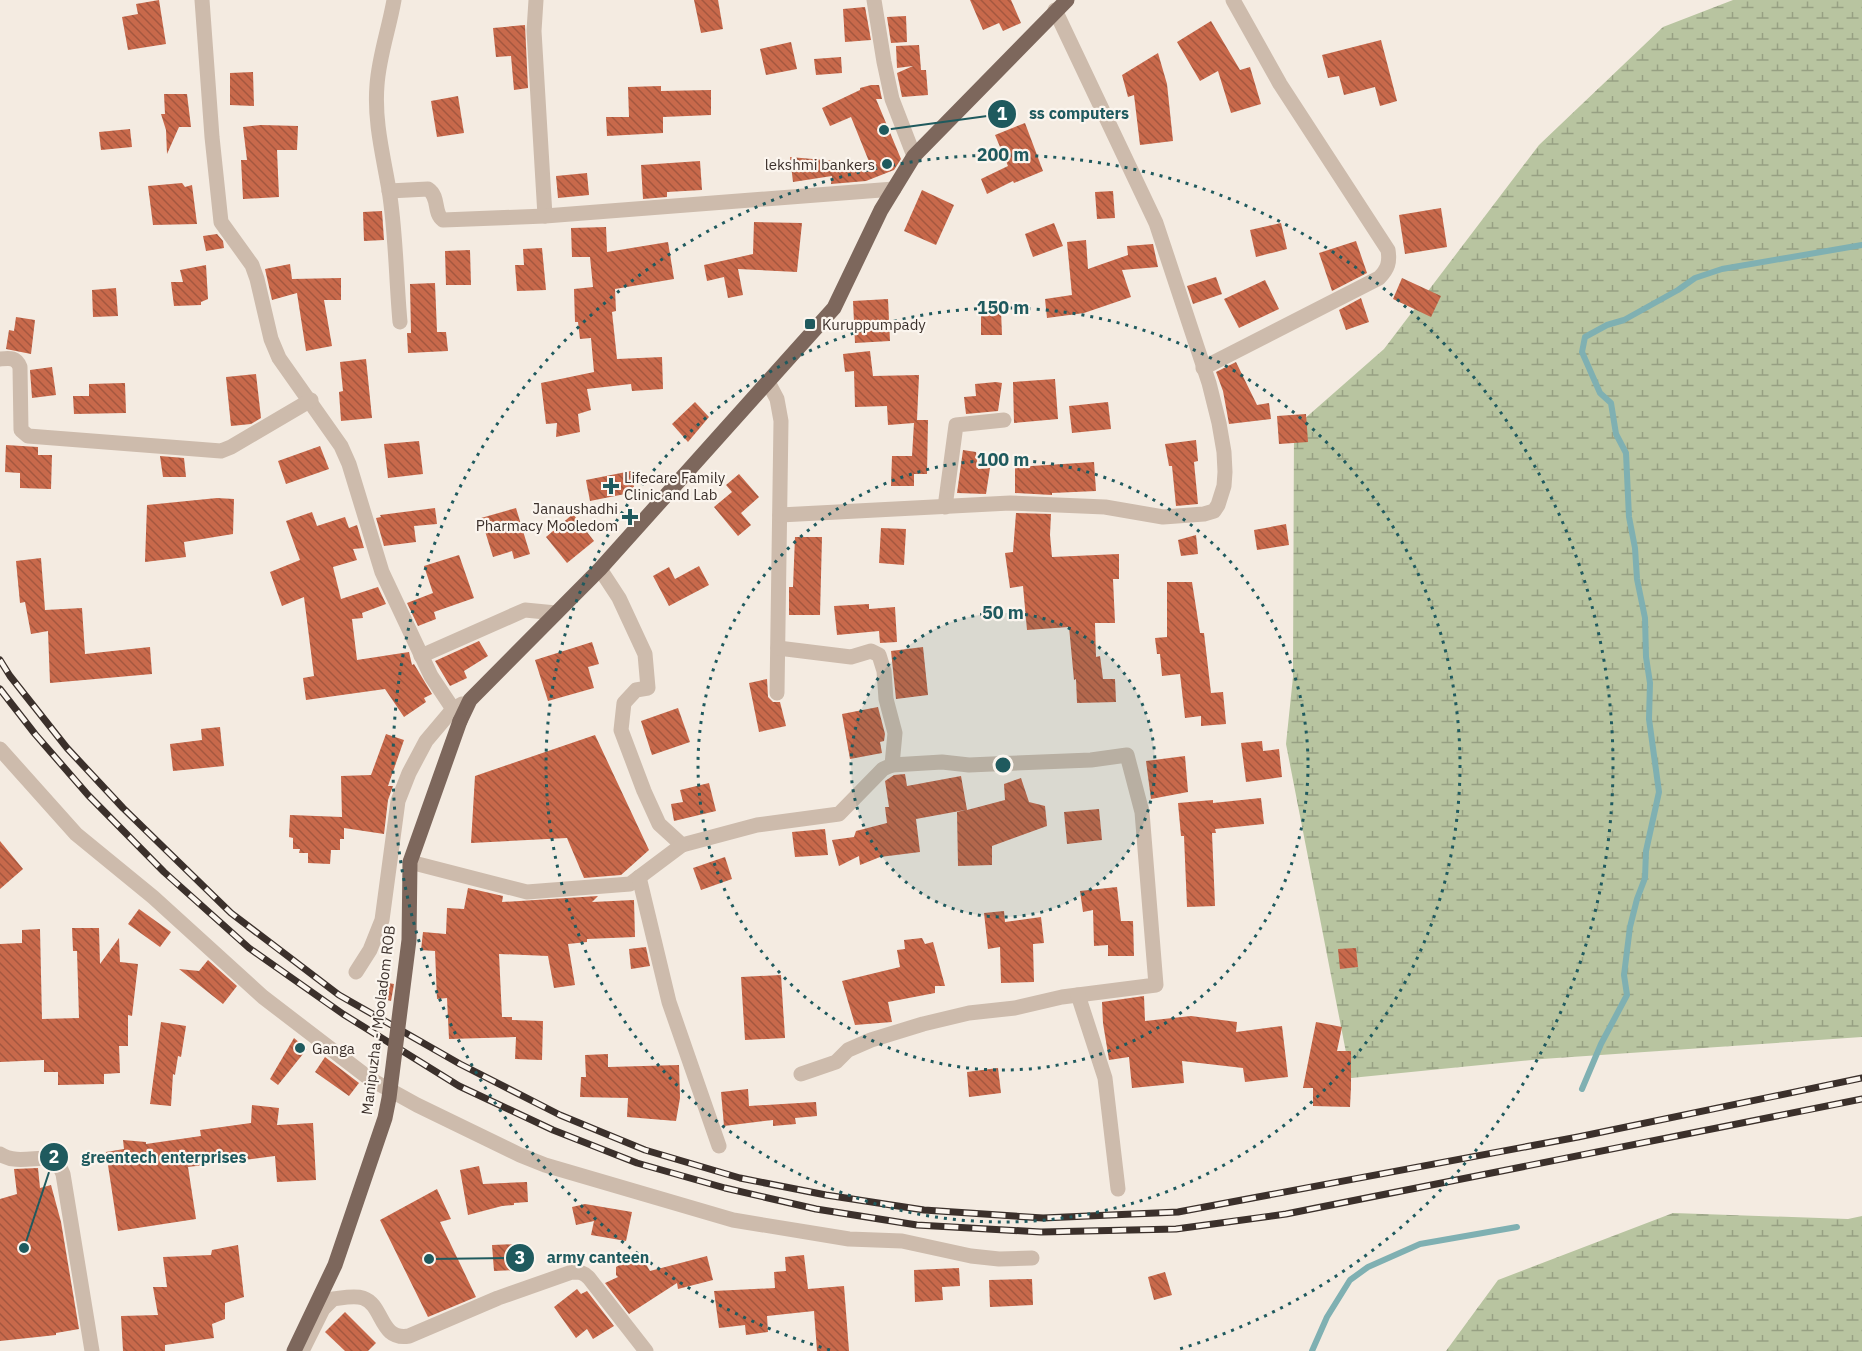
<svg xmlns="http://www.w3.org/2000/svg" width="1862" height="1351" font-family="'IBM Plex Sans',sans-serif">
<defs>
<pattern id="wetland-marsh" width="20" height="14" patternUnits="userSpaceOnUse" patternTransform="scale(1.5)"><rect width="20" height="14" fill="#b8c4a0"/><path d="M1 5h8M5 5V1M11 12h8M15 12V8" fill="none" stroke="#97a083"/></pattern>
<pattern id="building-back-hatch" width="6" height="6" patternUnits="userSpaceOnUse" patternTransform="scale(1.5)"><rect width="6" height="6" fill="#c8694b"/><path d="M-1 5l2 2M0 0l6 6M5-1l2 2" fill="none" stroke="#a4573f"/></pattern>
</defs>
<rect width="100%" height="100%" fill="#f4ebe1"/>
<g fill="url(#wetland-marsh)">
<polygon points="1733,0 1862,0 1862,1037 1542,1059 1351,1078 1286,744 1293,677 1294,428 1384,349 1539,145 1663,27"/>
<polygon points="1673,1213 1848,1219 1862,1216 1862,1351 1446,1351 1498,1280"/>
</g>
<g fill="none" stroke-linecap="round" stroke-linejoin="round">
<g stroke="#7fb0b2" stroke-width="6">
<polyline points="1582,1089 1601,1044 1627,995 1624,975 1630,927 1637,899 1645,878 1646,851 1659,792 1649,719 1650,683 1646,657 1645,618 1637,579 1635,548 1629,517 1626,453 1616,434 1611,403 1600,393 1582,352 1585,337 1607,325 1624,320 1678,290 1695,278 1722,269 1862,245"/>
<polyline points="1312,1351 1327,1317 1350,1280 1368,1267 1420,1244 1517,1227"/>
</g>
</g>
<g fill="url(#building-back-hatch)">
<polygon points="159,0 166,44 128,50 122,17 138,14 136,4"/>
<polygon points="694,0 718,0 723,29 701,33"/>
<polygon points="970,0 1011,0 1021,23 1003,31 999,23 983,30"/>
<polygon points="865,7 871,40 845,42 843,9"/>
<polygon points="906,16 907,42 891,43 887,17"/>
<polygon points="1211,21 1240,70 1250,67 1261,104 1231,113 1218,71 1200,81 1177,42"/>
<polygon points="525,25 528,88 514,90 511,56 496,57 493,28"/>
<polygon points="1381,40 1397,101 1380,106 1375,87 1344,95 1339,76 1328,78 1322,55"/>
<polygon points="791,42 797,69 766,75 760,49"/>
<polygon points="919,45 921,70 926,70 928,95 902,97 897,73 913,66 897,68 896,46"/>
<polygon points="1158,53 1167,84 1173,141 1140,145 1134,95 1128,97 1122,75"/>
<polygon points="841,57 842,73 816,75 814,59"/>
<polygon points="253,72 254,106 230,105 230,73"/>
<polygon points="871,85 879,85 882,99 876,99 901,159 894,170 866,181 831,184 832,176 793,182 790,157 870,164 851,117 830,126 822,108 860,90 860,88"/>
<polygon points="661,86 661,91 711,90 711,115 663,117 663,133 607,136 606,117 629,117 628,87"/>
<polygon points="164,94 187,94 191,127 179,127 167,154 166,130 161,114 165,114"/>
<polygon points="458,96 464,133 437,137 431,101"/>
<polygon points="1025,123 1043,171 1014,183 1013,181 987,194 981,179 1008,166 995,135"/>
<polygon points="261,125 298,126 297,150 277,150 279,197 243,199 241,160 247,160 243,127"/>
<polygon points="130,129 132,147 101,150 99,132"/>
<polygon points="700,161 702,190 667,192 667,197 643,199 641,165"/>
<polygon points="587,173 589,195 558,198 556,176"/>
<polygon points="182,183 185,187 192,185 197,224 153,225 148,186"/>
<polygon points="922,190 954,205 936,245 904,231"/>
<polygon points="1113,191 1115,218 1097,219 1095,192"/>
<polygon points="1441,208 1447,247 1405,254 1399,215"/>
<polygon points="382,211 384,240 364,241 363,212"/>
<polygon points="754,222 802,223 797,272 738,269 743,295 728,298 724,277 707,281 704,265 753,254"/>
<polygon points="1054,223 1063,246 1033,257 1025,234"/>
<polygon points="1281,223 1287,249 1256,257 1250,230"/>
<polygon points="606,227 607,252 668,242 674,279 615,289 616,311 612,312 617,359 662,357 663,389 632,391 631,384 587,389 591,410 578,414 580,432 556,437 557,423 546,424 541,383 594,372 591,338 580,339 578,322 575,322 574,289 593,287 590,257 572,257 571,228"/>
<polygon points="217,234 223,241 224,248 206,251 203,236"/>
<polygon points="1086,240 1088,269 1128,255 1127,246 1153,244 1158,267 1122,270 1131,297 1084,313 1047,318 1045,299 1072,295 1067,242"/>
<polygon points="1356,241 1367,273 1332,291 1319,253"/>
<polygon points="542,248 546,290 517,291 515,265 524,265 523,249"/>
<polygon points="470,250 471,285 446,285 445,251"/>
<polygon points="290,264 292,279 341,278 341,300 324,300 332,346 306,351 297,293 272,300 265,269"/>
<polygon points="206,265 208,299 201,302 201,305 174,306 171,282 183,282 180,270"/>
<polygon points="1216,277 1222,294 1193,304 1187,286"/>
<polygon points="1402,278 1441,296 1431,317 1393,299"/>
<polygon points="1265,280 1279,309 1239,328 1224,299"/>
<polygon points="435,283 437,332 446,332 448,351 408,353 407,333 411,333 410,284"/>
<polygon points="116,288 118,316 93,317 92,290"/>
<polygon points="1361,298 1369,322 1346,330 1339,310"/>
<polygon points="888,299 890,341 855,343 853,301"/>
<polygon points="981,311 1001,311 1002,335 981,335"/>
<polygon points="16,317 35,320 31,354 6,349 9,330 14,331"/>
<polygon points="870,351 873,376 919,375 917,420 928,420 927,474 914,474 914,486 891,486 892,456 912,456 914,423 888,425 887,406 855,407 854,371 845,372 843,354"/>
<polygon points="366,359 372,418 341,421 339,392 343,391 340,362"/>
<polygon points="1236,362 1257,405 1269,403 1271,419 1229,424 1223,391 1216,372"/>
<polygon points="52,367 56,395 32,398 30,370"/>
<polygon points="256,374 261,418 251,424 231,426 226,377"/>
<polygon points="1055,379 1058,419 1014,423 1013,382"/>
<polygon points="996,382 1002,383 998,411 966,414 964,397 976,396 975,384"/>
<polygon points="125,383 126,413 74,414 73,396 89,396 89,384"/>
<polygon points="695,402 709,417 688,442 672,424"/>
<polygon points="1108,402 1111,429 1072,433 1069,406"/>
<polygon points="1306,414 1308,442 1279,444 1277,416"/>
<polygon points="1196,440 1198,461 1194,462 1198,504 1176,506 1172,466 1169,466 1165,444"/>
<polygon points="419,441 423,474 388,478 384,444"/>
<polygon points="6,445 38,447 38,455 52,455 51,489 20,488 20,473 5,472"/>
<polygon points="320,446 329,469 286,484 278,461"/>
<polygon points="963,450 976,452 978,469 990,468 986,494 957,493"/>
<polygon points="160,456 184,458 186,477 163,477"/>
<polygon points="1094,462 1096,491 1052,493 1052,495 1015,493 1015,467"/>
<polygon points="631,471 635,492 590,501 586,480"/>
<polygon points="739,474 759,497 741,513 751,525 738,536 714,507 732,492 726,485"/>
<polygon points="217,498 234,499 233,534 184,542 186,557 145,562 147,505"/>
<polygon points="435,508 437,524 414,526 416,542 384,546 376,518 381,517 380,515"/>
<polygon points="516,508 530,554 514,559 512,551 493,557 481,518"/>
<polygon points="312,512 317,526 345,517 349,528 357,525 364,548 353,549 357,560 333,567 341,599 378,587 386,604 362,613 363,618 352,619 357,660 409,652 412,665 414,664 432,694 424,698 426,702 404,717 385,689 306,700 303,678 314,676 304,597 282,606 270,572 300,560 286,521"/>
<polygon points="1016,513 1051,514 1050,535 1052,557 1119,554 1119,579 1113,579 1115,623 1095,623 1096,657 1100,656 1103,679 1115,679 1116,702 1077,703 1076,679 1074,680 1069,627 1027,630 1023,586 1010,588 1005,553 1013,552"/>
<polygon points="573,514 594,541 567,563 546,537"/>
<polygon points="1286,524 1289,545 1257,550 1254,530"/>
<polygon points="881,528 906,529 904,565 879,563"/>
<polygon points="1196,535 1198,554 1181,556 1178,540"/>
<polygon points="795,537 822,537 820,615 789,615 789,587 793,587"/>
<polygon points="459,555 474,598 434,612 436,619 418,626 407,603 433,593 424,566"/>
<polygon points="41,558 45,610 82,608 85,654 150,647 152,674 50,683 48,631 31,634 25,602 20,603 16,561"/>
<polygon points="699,566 709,585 669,606 653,576 669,567 675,579"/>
<polygon points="1167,582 1192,582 1200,633 1204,633 1211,693 1223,692 1226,724 1201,726 1201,716 1185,718 1180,674 1162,676 1160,654 1157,654 1155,638 1167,637"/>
<polygon points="869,604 869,609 895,607 897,642 880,643 879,631 837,635 834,606"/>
<polygon points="479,641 488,656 464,671 467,678 450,686 435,661"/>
<polygon points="592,642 599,664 588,667 594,688 548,701 535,660"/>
<polygon points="923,647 928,695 896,699 891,651"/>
<polygon points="767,679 768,697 773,702 780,702 786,726 759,732 749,683"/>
<polygon points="878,707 885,734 884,741 880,742 882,753 850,759 842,714"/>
<polygon points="678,708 690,742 652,755 641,721"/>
<polygon points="220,727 224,766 173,771 170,744 202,740 201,729"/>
<polygon points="386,734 404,740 388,786 393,786 388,800 384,834 344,828 344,839 340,839 340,850 331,850 330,864 308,863 308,853 299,853 300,849 293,849 293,838 289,837 290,815 342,817 341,776 371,775"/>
<polygon points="595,735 649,850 621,875 584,878 567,838 471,843 475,776"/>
<polygon points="1262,741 1263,751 1279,749 1282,777 1246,782 1241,743"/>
<polygon points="1185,756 1188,792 1151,799 1146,761"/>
<polygon points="905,774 907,786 961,776 967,810 1005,800 1004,784 1021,778 1029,802 1045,806 1047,826 992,846 992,865 958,866 957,812 965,810 916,819 920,852 880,857 860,865 859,856 839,866 832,840 854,837 856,831 887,823 885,807 889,807 885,781 894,775"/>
<polygon points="709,783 716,811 674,821 671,804 683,802 680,790"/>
<polygon points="1261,798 1264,824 1215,829 1216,833 1212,833 1215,906 1187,907 1184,836 1181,836 1178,803 1213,800 1213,803"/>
<polygon points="1099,809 1102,840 1067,844 1064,812"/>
<polygon points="825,829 828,855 795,857 792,832"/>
<polygon points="0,841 23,869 0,889"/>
<polygon points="725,857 732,879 701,890 693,868"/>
<polygon points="1117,887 1121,921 1133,921 1134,956 1108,956 1108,945 1094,946 1093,910 1083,912 1080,891"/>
<polygon points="468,888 503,896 502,902 598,896 592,902 634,900 635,937 587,939 587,942 568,944 575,985 554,988 548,956 499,954 502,1017 512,1017 512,1020 543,1021 542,1060 515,1059 516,1037 449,1039 447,998 437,999 435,951 421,950 423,932 446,934 447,908 464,909"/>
<polygon points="139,909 171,932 160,947 128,924"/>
<polygon points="1004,911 1005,922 1041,917 1044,943 1033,944 1034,982 1001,983 1000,947 988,949 984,913"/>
<polygon points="72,928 99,928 100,964 119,938 120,962 138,964 132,1016 128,1015 128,1046 119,1046 120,1073 104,1074 104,1084 58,1085 58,1072 44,1072 44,1060 0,1062 0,944 22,943 22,930 40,929 42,1019 79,1018 77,951 73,951"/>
<polygon points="922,938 925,944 933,942 945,986 935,986 935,993 888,1002 892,1022 855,1025 842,981 900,967 897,950 905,949 904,940"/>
<polygon points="646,947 650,966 631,969 629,949"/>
<polygon points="1356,948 1358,967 1340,969 1338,949"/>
<polygon points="208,960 237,986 223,1004 179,969 199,971"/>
<polygon points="781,975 785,1038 745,1040 741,977"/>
<polygon points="383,982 394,984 391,1001 379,998"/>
<polygon points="1144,996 1145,1021 1191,1016 1237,1022 1236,1032 1282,1026 1288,1077 1245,1082 1243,1068 1182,1061 1184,1083 1132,1088 1129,1057 1109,1060 1103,1023 1102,1002"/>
<polygon points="161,1022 186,1026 181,1057 178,1056 175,1075 173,1074 171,1106 150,1104"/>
<polygon points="1316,1022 1342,1027 1337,1051 1351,1051 1351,1087 1350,1107 1313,1106 1313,1088 1303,1088"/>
<polygon points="294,1038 307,1049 278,1085 270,1079"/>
<polygon points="608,1054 608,1067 679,1065 680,1098 676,1121 627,1117 628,1098 580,1097 581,1077 586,1077 585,1055"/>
<polygon points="325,1057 359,1083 349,1096 315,1072"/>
<polygon points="998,1068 1001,1093 969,1097 967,1072"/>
<polygon points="748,1089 749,1106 816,1102 817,1116 795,1118 796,1124 773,1126 773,1120 724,1126 721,1092"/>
<polygon points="252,1105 279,1108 277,1125 313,1123 316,1180 277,1182 275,1156 188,1167 196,1219 118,1231 106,1152 124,1149 123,1140 146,1142 146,1144 201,1136 200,1130 251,1123"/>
<polygon points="479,1166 483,1184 527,1182 528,1202 514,1203 514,1205 502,1206 468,1215 460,1170"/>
<polygon points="38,1168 40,1188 51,1185 61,1222 79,1329 56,1333 56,1335 0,1341 0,1199 17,1194 14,1169"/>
<polygon points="437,1189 451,1219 440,1222 476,1297 428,1317 380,1220"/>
<polygon points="585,1204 632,1212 626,1241 591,1235 594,1221 576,1225 572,1207"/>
<polygon points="518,1244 519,1270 494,1271 492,1245"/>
<polygon points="238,1245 244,1297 225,1303 225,1319 212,1324 214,1338 165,1345 165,1351 123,1351 121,1316 158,1315 153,1287 167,1287 163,1257 211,1255 212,1250"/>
<polygon points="640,1254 650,1271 707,1256 713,1280 678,1289 677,1283 629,1314 605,1283 618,1277 616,1275 616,1267"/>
<polygon points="804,1255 808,1289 844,1286 849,1351 817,1351 814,1311 767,1316 768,1332 746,1335 745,1325 719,1328 714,1291 775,1288 774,1272 786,1271 785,1257"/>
<polygon points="959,1268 960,1286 942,1287 943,1300 915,1302 914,1270"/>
<polygon points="1165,1272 1172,1295 1154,1300 1148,1277"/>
<polygon points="1032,1279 1033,1305 990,1307 989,1280"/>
<polygon points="577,1289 581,1294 587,1291 614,1326 593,1339 587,1329 576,1338 554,1307"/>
<polygon points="345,1312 376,1343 368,1351 345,1351 325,1332"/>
</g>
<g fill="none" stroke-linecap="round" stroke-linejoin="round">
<g stroke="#cdbbac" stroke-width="15">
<polyline points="202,0 212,137 221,222 252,265 257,279 271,339 279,358 341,446 349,464 382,572 431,676 453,709"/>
<path d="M394 0C389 29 379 56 377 85 374 121 383 155 389 190 396 233 396 278 400 322"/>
<polyline points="536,0 534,31 545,216"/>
<polyline points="874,0 884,62 892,99 914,156"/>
<path d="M389 191 428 189C440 197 433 213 443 220L545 216 894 189"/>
<path d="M0 359C10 358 16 357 20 367L21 430 28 436 221 451 231 447 311 400"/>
<path d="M1203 368 1379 278C1388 269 1390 262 1388 250L1280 84 1233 0"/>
<polyline points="768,382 777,399 781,421 777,693"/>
<polyline points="945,507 956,425 1004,420"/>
<polyline points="780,515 1010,503 1105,507 1163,517 1177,516 1204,514 1214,511 1218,505 1224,486 1225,472 1224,452 1219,423 1209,383 1156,223 1055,10"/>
<polyline points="600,569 619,598 645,654 648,688 636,690 624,703 621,730 644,791 659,824 682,845 757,825 839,814 883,769 892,765"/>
<polyline points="778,648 851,657 871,651 879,655 884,671 886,699 895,733 892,765 942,762 969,765 992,764 1091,760 1127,755 1142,812 1156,985 1062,997 1015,1008 969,1013 923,1024 871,1040 848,1050 836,1062 801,1074"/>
<polyline points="421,656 525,610 556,613"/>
<polyline points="0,749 76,834 153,897 263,997 370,1079 417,1105 520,1155 545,1165 733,1220 849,1239 902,1241 971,1256 999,1259 1032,1258"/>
<polyline points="410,862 527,892 630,884 682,845"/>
<polyline points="639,877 669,1002 719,1146"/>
<polyline points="356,972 370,950 382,920 398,801 409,773 426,741 453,709 462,704"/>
<polyline points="1078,995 1105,1078 1118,1189"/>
<path d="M0 1154C15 1164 34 1157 51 1158L58 1163 63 1174 92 1351"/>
<path d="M302 1351 323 1309 333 1299C342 1298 354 1295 363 1298 384 1305 379 1341 409 1336L498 1298 572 1272C580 1272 583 1272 589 1278L646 1351"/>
</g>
<polyline stroke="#7d675c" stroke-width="15" points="460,721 470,700 600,569 834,308 881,210 914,156 1067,0"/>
<defs>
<g id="rail">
<polyline points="0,660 10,676 67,748 123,808 231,913 339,995 460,1064 560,1115 645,1150 740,1178 826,1195 924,1210 1043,1218 1178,1212 1578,1137 1862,1078"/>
<polyline points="0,689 35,734 88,795 164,872 249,948 343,1014 459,1086 553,1130 637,1163 725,1188 816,1209 917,1225 1041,1232 1176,1229 1286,1214 1862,1099"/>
</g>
</defs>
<use href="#rail" stroke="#3b302b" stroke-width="7"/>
<use href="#rail" stroke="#fbf5ee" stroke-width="4.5" stroke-dasharray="14" stroke-linecap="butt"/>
<polyline stroke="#7d675c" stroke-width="15" points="294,1351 335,1265 385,1118 389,1098 409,940 410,862 460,721"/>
</g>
<circle cx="1003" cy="765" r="152" fill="#1f5a5e" fill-opacity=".12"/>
<g fill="none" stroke="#1f5a5e" stroke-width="3" stroke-dasharray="3 6">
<circle cx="1003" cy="765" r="152"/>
<circle cx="1003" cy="765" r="305"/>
<circle cx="1003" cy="765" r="457"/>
<path d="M830 1350A610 610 0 1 1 1176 1350"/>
</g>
<g fill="#1f5a5e" stroke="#fbf5ee" stroke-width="2">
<circle cx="887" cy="164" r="6"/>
<rect x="804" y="318" width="12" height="12" rx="3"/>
<path d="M608 477h6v6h6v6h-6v6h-6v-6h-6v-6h6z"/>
<path d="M627 508h6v6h6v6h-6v6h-6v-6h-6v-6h6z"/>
<circle cx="300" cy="1048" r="6"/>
</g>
<g text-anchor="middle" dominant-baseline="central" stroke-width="4.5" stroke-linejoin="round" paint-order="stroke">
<g font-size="15" fill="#3b302b" stroke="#fbf5ee" text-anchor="start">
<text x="875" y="164" text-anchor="end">lekshmi bankers</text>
<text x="822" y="324">Kuruppumpady</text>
<text x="624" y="477">Lifecare Family<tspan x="624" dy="17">Clinic and Lab</tspan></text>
<text x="618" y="508" text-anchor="end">Janaushadhi<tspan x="618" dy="17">Pharmacy Mooledom</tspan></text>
<text x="312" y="1048">Ganga</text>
</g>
<g font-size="15" fill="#3b302b" stroke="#fbf5ee">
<text transform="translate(378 1020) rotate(-83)">Manipuzha - Mooladom ROB</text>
</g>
</g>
<circle cx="1003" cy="765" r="9" fill="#1f5a5e" stroke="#fbf5ee" stroke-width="3"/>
<g font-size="18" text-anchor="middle" font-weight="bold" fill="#1f5a5e" stroke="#fbf5ee" stroke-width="4.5" stroke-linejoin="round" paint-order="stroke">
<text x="1003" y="161">200 m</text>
<text x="1003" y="314">150 m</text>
<text x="1003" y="466">100 m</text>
<text x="1003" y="619">50 m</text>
</g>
<path fill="none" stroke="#1f5a5e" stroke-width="2" d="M884 130L1002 114M24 1248L54 1157M429 1259L520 1258"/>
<g fill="#1f5a5e" stroke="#fbf5ee" stroke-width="2">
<circle cx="884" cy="130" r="6"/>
<circle cx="24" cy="1248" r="6"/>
<circle cx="429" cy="1259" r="6"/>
<circle cx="1002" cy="114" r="15"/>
<circle cx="54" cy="1157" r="15"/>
<circle cx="520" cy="1258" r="15"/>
</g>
<g font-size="18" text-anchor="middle" font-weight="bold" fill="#fff">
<text x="1002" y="120">1</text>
<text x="54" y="1163">2</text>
<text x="520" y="1264">3</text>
</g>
<g font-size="16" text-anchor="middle" font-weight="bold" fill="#1f5a5e" stroke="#fbf5ee" stroke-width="4.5" stroke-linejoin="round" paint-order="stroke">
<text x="1079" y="119">ss computers</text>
<text x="164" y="1163">greentech enterprises</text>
<text x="598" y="1263">army canteen</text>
</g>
</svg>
